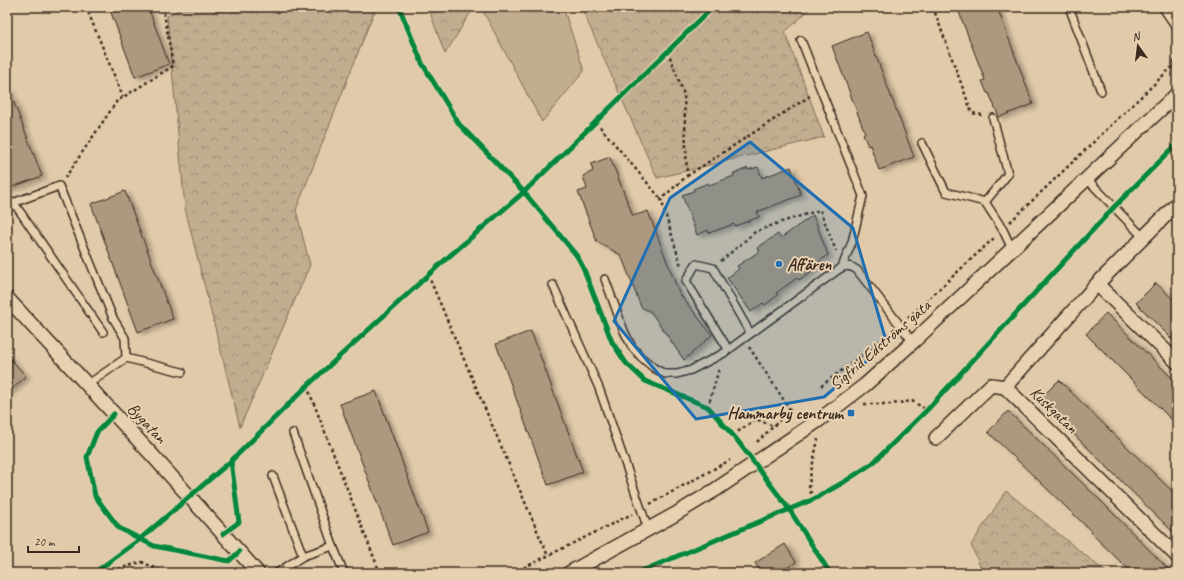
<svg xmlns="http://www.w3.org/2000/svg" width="1184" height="580" font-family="Caveat,sans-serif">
<defs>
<pattern id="forest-crowns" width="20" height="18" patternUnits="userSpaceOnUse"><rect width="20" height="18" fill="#c2ad90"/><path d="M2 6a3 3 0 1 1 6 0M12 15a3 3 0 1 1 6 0" fill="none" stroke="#9f8d75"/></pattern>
<filter id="shadow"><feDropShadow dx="4.5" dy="2.5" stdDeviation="2" flood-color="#0004"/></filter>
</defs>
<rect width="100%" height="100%" fill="#e0caaa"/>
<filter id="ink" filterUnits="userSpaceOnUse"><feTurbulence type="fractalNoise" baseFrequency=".025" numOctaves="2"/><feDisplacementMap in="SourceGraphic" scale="8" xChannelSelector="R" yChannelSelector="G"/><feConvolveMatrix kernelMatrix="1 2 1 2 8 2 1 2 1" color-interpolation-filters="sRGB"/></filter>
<g filter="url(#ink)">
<g fill="url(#forest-crowns)" stroke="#7e6c57">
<polygon points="184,7 376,7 296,210 310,265 240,427 185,208 167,16"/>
<polygon points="428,7 474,7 445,54"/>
<polygon points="581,7 812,7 785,32 824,137 657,178"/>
<polygon points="1006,491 1107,573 983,573 971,545"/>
</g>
<polygon fill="#c2ad90" stroke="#7e6c57" points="481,7 563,7 584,71 542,122"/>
<g fill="#ad997f" stroke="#3b2a1e" filter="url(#shadow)">
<polygon points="109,7 148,7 169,64 135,77"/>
<polygon points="957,7 997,7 1033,104 999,117 989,93 987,93 982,81 985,80"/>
<polygon points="867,32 914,157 879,170 870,145 868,146 863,134 865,133 832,46"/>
<polygon points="7,87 8,87 42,176 7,189"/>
<polygon points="610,157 633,216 648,211 679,293 712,335 684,360 651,312 641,307 621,255 597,242 578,192 587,189 583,176 593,171 591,164"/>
<polygon points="758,167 762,178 791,167 801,195 757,212 759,217 735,226 734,224 709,233 708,230 697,235 682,195 694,191 693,189 708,183 709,185 734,176 733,174 748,168 748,170"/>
<polygon points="125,191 173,319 138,332 91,204"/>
<polygon points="813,215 828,255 811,268 813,270 799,280 797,278 776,293 778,295 765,305 763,303 751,312 727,278 739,269 737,266 760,251 757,248 778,234 781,238"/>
<polygon points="1156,283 1177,303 1177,344 1136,303"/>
<polygon points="1106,313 1177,383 1177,425 1086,334"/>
<polygon points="531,331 583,472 548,485 496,344"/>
<polygon points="7,355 26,376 7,394"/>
<polygon points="1059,380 1177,496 1177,536 1039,400"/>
<polygon points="376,391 428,532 393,545 340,404"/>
<polygon points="1008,411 1103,503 1172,573 1132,573 1090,532 1091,531 988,432"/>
<polygon points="785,544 796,562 779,573 761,573 755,563"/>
</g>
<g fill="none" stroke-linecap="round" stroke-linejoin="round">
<defs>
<g id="lane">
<polyline points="1069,7 1101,91"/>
<polyline points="801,40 863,196 852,242 842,267"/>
<polyline points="922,143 946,192 985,202 1003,230 1012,249"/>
<polyline points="1087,179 1143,237"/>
<polyline points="985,202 1008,174 993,118"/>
<polyline points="14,203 103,332"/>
<polyline points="7,205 59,186 113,318 125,338 126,358 87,385"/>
<path d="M605 279 624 331 632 347 641 357 654 368 665 374H677L691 370 724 353 838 270C845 265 850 265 857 270L913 342"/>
<polyline points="553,285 599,388 648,529"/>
<polyline points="728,349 686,281 696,264 713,268 750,333"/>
<polyline points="126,358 182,372"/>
<polyline points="273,476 303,556"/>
<polyline points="333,546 344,573"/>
<polyline points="277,573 303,556 333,546 293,433"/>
</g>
<g id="street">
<polyline points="1166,7 1177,23"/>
<polyline points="1097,284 1177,362"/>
<polyline points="7,298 153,456 258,573"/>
<polyline points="1005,387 1097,284 1177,204"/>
<polyline points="1005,387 1177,556"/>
<polyline points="936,438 991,385 1005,387"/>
<polyline points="569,573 674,515 715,490 819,420 865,385 913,342 1177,94"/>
</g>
</defs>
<use href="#lane" stroke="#3b2a1e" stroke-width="10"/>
<use href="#street" stroke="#3b2a1e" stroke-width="16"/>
<g stroke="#3b2a1e" stroke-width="2.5" stroke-dasharray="3 3" stroke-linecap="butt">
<polyline points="86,7 123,97"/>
<polyline points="933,7 972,113 982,115"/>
<polyline points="668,51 684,95 687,176 661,199 681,266"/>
<polyline points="596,122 661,199"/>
<polyline points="687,176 810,96"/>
<polyline points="65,178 117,101 173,66 163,7"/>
<polyline points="1010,222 1172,67 1177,55"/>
<polyline points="721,261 755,232 778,223 820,210 836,251"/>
<polyline points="428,275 548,556"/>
<polyline points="908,318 994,238"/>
<polyline points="749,347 791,411"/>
<polyline points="307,386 380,573"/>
<polyline points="821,386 891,333"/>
<polyline points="864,404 891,404 912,401 927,410"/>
<polyline points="708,407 719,369"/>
<polyline points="733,435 756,419 773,426"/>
<polyline points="757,442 780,420"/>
<polyline points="814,499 809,489 810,477 818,439"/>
<polyline points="650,504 730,460"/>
<polyline points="104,566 108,572 142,562 165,573"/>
<polyline points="513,573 632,514"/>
</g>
<use href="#lane" stroke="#e7d1b0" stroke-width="7"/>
<use href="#street" stroke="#e7d1b0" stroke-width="13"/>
<defs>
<g id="cycleway">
<polyline points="399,7 422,63 459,124 524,192 577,256 583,267 612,342 626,363 645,381 708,407 737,440 789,509 830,573"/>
<polyline points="114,414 97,432 87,457 95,496 119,528 154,546 229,561 239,552"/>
<polyline points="223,534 239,522 231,461"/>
<polyline points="94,573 139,540 231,461 307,386 446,259 524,192 713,7"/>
<polyline points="637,573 814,499 844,482 873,463 927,410 1114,207 1177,144"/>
</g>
</defs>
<use href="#cycleway" stroke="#e7d1b0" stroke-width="8"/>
<use href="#cycleway" stroke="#00873e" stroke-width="5"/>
</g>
</g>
<path fill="#1f6fb2" fill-opacity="0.2" stroke="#1f6fb2" stroke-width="3" stroke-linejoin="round" d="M750 142 853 228 887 344 824 397 696 419 614 321 670 198Z"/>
<g fill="#1f6fb2" stroke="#e7d1b0" stroke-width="1.5">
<circle cx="779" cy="264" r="4"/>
<rect x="847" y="409" width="8" height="8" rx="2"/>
</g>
<g text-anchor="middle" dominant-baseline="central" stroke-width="4" stroke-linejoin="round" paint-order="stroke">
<g font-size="17" font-weight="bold" fill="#3b2a1e" stroke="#e7d1b0" text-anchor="start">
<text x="787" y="264">Affären</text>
<text x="843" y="413" text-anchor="end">Hammarby centrum</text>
</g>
<g font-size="17" fill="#3b2a1e" stroke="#e7d1b0">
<text transform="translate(880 345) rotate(-41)">Sigfrid Edströms gata</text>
<text transform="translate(1054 410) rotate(44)">Kuskgatan</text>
<text transform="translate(147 423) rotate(47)">Bygatan</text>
</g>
</g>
<rect width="1184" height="580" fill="none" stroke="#e7d1b0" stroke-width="24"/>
<rect x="12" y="12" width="1160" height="556" fill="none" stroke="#3b2a1e" stroke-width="1.5" filter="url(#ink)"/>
<g transform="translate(1138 46) rotate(346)" stroke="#e7d1b0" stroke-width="3" paint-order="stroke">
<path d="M0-3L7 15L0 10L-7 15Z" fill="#3b2a1e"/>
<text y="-6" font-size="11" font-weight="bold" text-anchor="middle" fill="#3b2a1e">N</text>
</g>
<path d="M28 546v6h51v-6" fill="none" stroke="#3b2a1e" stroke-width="2"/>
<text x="34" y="546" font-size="12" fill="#3b2a1e" stroke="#e7d1b0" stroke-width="3" paint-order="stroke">20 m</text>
</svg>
